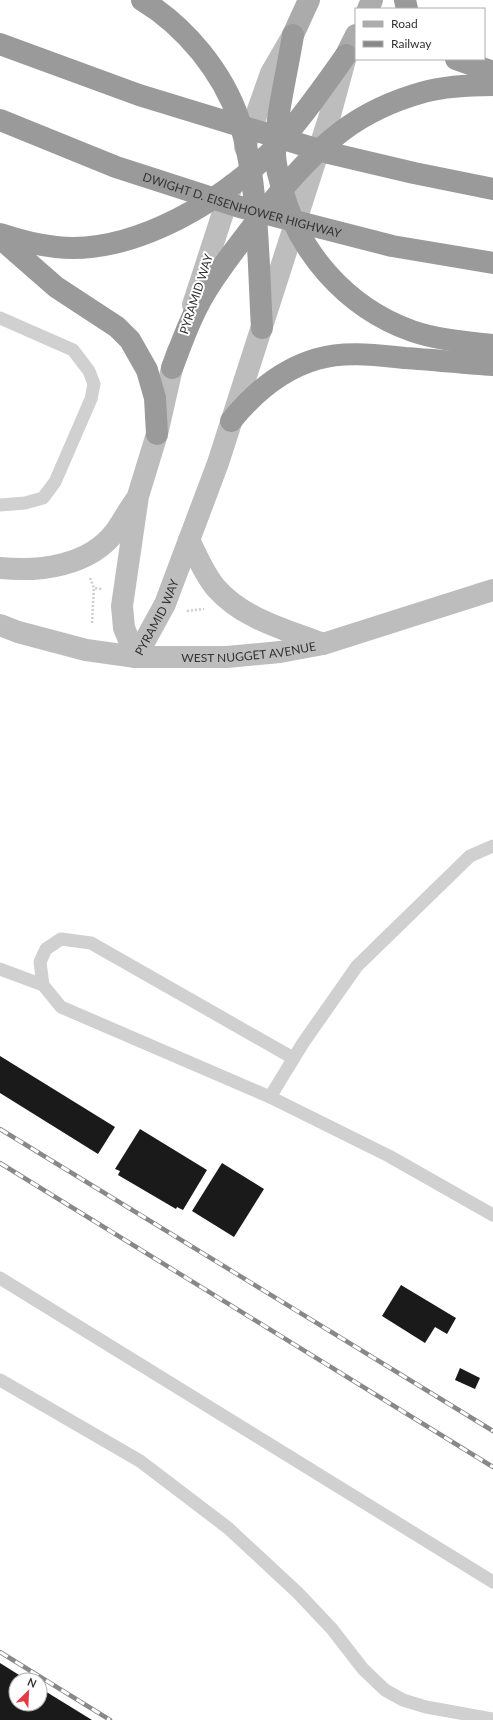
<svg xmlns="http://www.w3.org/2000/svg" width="493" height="1720" font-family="Lato,sans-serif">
<rect width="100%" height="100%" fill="#fff"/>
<g fill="#1a1a1a">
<polygon points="0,1056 115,1127 98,1154 0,1093"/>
<polygon points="140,1129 207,1170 183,1210 177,1207 176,1209 118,1175 120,1171 115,1169"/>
<polygon points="222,1163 264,1189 234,1237 192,1211"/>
<polygon points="401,1285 456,1318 447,1334 435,1327 425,1343 382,1316"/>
<polygon points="460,1368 480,1378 475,1389 455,1380"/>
<polygon points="0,1663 27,1680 16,1680 16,1704 40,1704 40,1688 92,1720 0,1720"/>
</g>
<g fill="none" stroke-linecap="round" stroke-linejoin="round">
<g stroke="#cdcdcd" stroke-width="2.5" stroke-dasharray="2 2" stroke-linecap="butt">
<polyline points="90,578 94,588 102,589"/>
<polyline points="187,611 204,609"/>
<polyline points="92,623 94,588"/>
</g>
<g stroke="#d0d0d0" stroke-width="13">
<polyline points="0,318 73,350 89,371 94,384 91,399 55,482 43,498 25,503 0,505"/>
<polyline points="0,969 43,985"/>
<polyline points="293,1058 91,943 61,939 46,949 40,962 43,985 61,1007 270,1097 389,1156 493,1215"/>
<polyline points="270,1097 303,1043 357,966 470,856 493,846"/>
<polyline points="0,1278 493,1582"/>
<polyline points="0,1380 140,1461 228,1528 298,1593 332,1629 363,1669 385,1690 403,1700 426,1707 493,1719"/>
</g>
<g stroke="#bdbdbd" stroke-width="22">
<polyline points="245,147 271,73 292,37"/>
<polyline points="193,305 232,185"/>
<path d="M189 540C197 556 204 574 216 588 243 619 287 630 323 644"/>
<path d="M0 568C40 572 89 566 115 532 122 522 128 511 135 501"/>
<path id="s1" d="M0 625 18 632 86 650 136 657H227L280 652 323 644 493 590"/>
<polyline points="136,657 124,628 122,606 138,496 157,434 172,368 178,351"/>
<path id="s2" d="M136 657 165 604 218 463 330 115 346 56"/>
</g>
<g stroke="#ababab" stroke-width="22">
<polyline points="368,9 372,0"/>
<polyline points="293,35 309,0"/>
<polyline points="346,55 356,35"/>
</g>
<g stroke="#9a9a9a" stroke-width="22">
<path d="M142 0C185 26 223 72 239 120 259 181 258 263 262 328"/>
<polyline points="405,0 407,9"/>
<path d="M293 35C287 74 276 114 275 154 275 164 278 174 281 184 296 251 347 308 412 331 438 340 466 342 493 345"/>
<polyline points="0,44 139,95 329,153 414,173 493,189"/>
<polyline points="456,59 493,72"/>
<path id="s3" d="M0 120 116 167 240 207 392 246 493 263"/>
<path d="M0 234C18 240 37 245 56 247 133 256 230 198 280 142 304 115 325 85 346 55"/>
<polyline points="0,238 56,287 117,327 130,340 147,370 155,398 157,434"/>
<path d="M172 368C182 342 191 316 205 293 218 271 234 251 249 231 276 196 306 158 342 131 366 113 395 100 424 92 446 86 470 85 493 85"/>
<path d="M231 421C253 394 282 369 317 359 345 351 375 355 405 358 434 360 464 363 493 365"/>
</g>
<defs>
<g id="rail">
<polyline points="0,1129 493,1431"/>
<polyline points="0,1163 493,1467"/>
<polyline points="0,1652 110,1720"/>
</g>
</defs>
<use href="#rail" stroke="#888" stroke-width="4.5"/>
<use href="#rail" stroke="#fff" stroke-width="3" stroke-dasharray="9" stroke-linecap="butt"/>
</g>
<g text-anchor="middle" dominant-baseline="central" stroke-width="4" stroke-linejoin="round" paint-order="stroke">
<g font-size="12" fill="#333" stroke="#fff">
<text stroke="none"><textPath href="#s3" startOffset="257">DWIGHT D. EISENHOWER HIGHWAY</textPath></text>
<text transform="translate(196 294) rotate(-72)">PYRAMID WAY</text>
<text stroke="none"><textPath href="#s2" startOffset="45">PYRAMID WAY</textPath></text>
<text stroke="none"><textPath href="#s1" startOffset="253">WEST NUGGET AVENUE</textPath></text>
</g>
</g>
<rect x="355" y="8" width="130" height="52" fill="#ffffff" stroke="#adadad"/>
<rect x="363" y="21" width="20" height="6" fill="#ababab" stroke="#adadad"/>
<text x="391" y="28" font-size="12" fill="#333333">Road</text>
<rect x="363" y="41" width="20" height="6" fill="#888888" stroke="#adadad"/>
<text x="391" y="48" font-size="12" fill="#333333">Railway</text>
<g transform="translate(28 1692) rotate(24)"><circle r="19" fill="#ffffff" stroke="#adadad"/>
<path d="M0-3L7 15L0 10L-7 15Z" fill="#e63946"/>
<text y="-6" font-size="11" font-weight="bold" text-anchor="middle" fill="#333333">N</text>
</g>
</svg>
